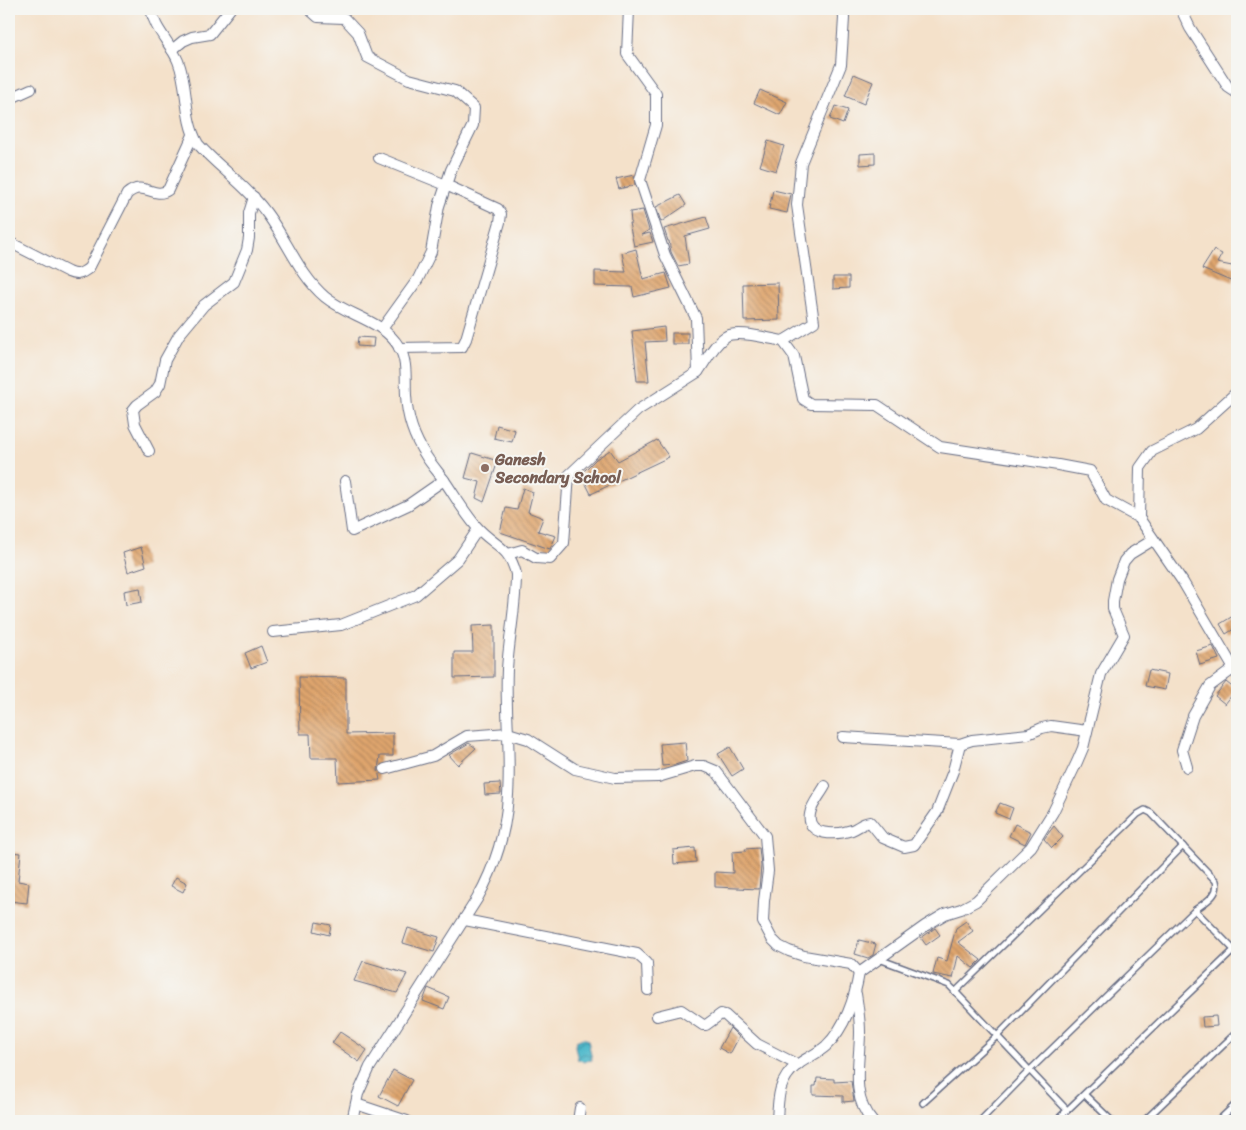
<svg xmlns="http://www.w3.org/2000/svg" width="1246" height="1130" font-family="Sriracha,sans-serif">
<defs>
<pattern id="water-waves" width="16" height="10" patternUnits="userSpaceOnUse" patternTransform="scale(1.25)"><rect width="16" height="10" fill="#4fb9cb"/><path d="M0 5q4-4 8 0t8 0" fill="none" stroke="#4197a8"/></pattern>
<pattern id="building-back-hatch" width="6" height="6" patternUnits="userSpaceOnUse" patternTransform="scale(1.25)"><rect width="6" height="6" fill="#dfa56d"/><path d="M-1 5l2 2M0 0l6 6M5-1l2 2" fill="none" stroke="#b4875d"/></pattern>
</defs>
<rect width="100%" height="100%" fill="#f6f6f2"/>
<filter id="ink" filterUnits="userSpaceOnUse"><feTurbulence type="fractalNoise" baseFrequency=".02" numOctaves="2"/><feDisplacementMap in="SourceGraphic" scale="10" xChannelSelector="R" yChannelSelector="G"/><feConvolveMatrix kernelMatrix="1 2 1 2 8 2 1 2 1" color-interpolation-filters="sRGB"/></filter>
<filter id="wash" filterUnits="userSpaceOnUse"><feTurbulence type="fractalNoise" baseFrequency=".0096" numOctaves="4" result="noise"/><feDisplacementMap in="SourceGraphic" scale="20" xChannelSelector="R" yChannelSelector="G"/><feGaussianBlur stdDeviation="1.12" result="paint"/><feColorMatrix in="noise" values="0 0 0 0 0 0 0 0 0 0 0 0 0 0 0 0 0 1.4 0 .05"/><feComposite in="paint" operator="in"/></filter>
<g filter="url(#wash)">
<rect width="100%" height="100%" fill="#f4e1ca"/>
<polygon fill="url(#water-waves)" stroke="#357494" points="583,1038 588,1040 592,1060 585,1061 578,1060 575,1046 576,1041"/>
<g id="blocks">
<g fill="url(#building-back-hatch)">
<polygon points="854,74 873,82 864,104 845,96"/>
<polygon points="760,90 787,102 780,115 754,103"/>
<polygon points="835,106 848,110 843,124 830,119"/>
<polygon points="768,141 784,146 776,171 760,166"/>
<polygon points="875,153 875,164 860,165 860,154"/>
<polygon points="634,175 635,185 619,189 616,179"/>
<polygon points="773,190 791,194 787,213 769,209"/>
<polygon points="680,195 686,205 661,222 656,207"/>
<polygon points="643,210 649,230 641,235 650,233 653,242 634,246 629,223 631,223 630,212"/>
<polygon points="706,217 710,229 685,236 689,264 678,266 671,252 669,241 668,241 664,229"/>
<polygon points="636,249 643,279 666,273 671,288 634,297 632,287 595,286 595,271 626,272 622,253"/>
<polygon points="1214,250 1222,254 1217,263 1237,267 1233,282 1202,269"/>
<polygon points="833,277 849,277 849,288 833,289"/>
<polygon points="778,283 779,320 744,321 743,284"/>
<polygon points="664,327 665,341 645,342 649,381 637,381 632,331"/>
<rect x="672" y="333" width="16" height="11"/>
<polygon points="358,337 374,338 373,347 357,346"/>
<polygon points="497,425 515,430 512,442 494,438"/>
<polygon points="657,440 669,457 591,494 584,480 587,478 583,472 596,459 610,450 618,461"/>
<polygon points="472,453 498,461 484,502 476,498 480,482 465,478"/>
<polygon points="523,488 533,492 528,512 543,518 538,531 556,536 550,549 500,532 506,508 517,510"/>
<polygon points="141,547 146,566 128,572 123,553"/>
<polygon points="140,588 142,602 126,605 124,591"/>
<polygon points="1233,616 1237,623 1237,627 1226,634 1220,624"/>
<polygon points="494,625 494,677 454,678 454,652 473,652 472,626"/>
<polygon points="261,646 267,662 251,668 245,653"/>
<polygon points="1213,646 1219,659 1200,665 1196,651"/>
<polygon points="1149,670 1168,674 1165,690 1145,686"/>
<polygon points="299,677 346,678 346,734 393,733 393,756 380,756 378,770 380,780 338,782 337,758 311,758 310,734 300,734"/>
<polygon points="1226,682 1236,690 1225,704 1215,696"/>
<polygon points="685,742 687,761 675,765 662,766 660,744"/>
<polygon points="469,743 476,748 458,765 449,755"/>
<polygon points="730,747 743,769 732,776 718,754"/>
<polygon points="500,783 501,794 485,795 484,784"/>
<polygon points="1000,803 1013,808 1009,819 995,813"/>
<polygon points="1015,824 1031,832 1025,844 1009,836"/>
<polygon points="1054,826 1063,837 1052,848 1044,839"/>
<polygon points="695,848 696,862 674,864 673,850"/>
<polygon points="759,848 761,866 759,889 715,887 715,872 733,873 732,852 746,851 745,849"/>
<polygon points="9,852 21,853 18,881 29,883 27,903 9,901"/>
<polygon points="176,877 187,883 183,892 171,886"/>
<polygon points="966,921 973,931 958,942 981,960 973,968 958,956 953,978 933,974 937,958 947,961 956,928"/>
<polygon points="316,922 331,925 329,935 314,931"/>
<polygon points="408,928 439,937 434,952 403,943"/>
<polygon points="935,928 940,935 926,945 921,938"/>
<polygon points="859,940 876,944 873,955 868,958 855,954"/>
<polygon points="363,961 407,974 397,993 354,981"/>
<polygon points="428,988 449,997 444,1009 423,1001"/>
<polygon points="1216,1016 1217,1026 1203,1027 1202,1017"/>
<polygon points="730,1028 739,1037 730,1054 719,1048"/>
<polygon points="340,1032 367,1050 359,1062 332,1043"/>
<polygon points="393,1070 412,1080 398,1106 379,1096"/>
<polygon points="817,1078 834,1079 834,1082 851,1081 854,1101 843,1102 843,1096 813,1095 813,1086 816,1086"/>
</g>
</g>
</g>
<g filter="url(#ink)">
<use href="#blocks" fill-opacity="0" stroke="#676d84" stroke-width="1"/>
<g fill="none" stroke-linecap="round" stroke-linejoin="round">
<defs>
<g id="lane">
<polyline points="1195,910 1237,953"/>
<polyline points="879,959 949,985 1067,1110"/>
<path d="M955 992 1138 814 1145 810 1151 813 1216 881C1220 895 1205 902 1195 910L1030 1070 980 1121"/>
<polyline points="1085,1095 1112,1121"/>
<polyline points="923,1103 997,1036 1183,846"/>
<polyline points="1056,1121 1234,950"/>
<polyline points="1144,1121 1237,1032"/>
<polyline points="1218,1121 1237,1103"/>
</g>
<g id="street">
<path d="M151 9C154 29 170 42 178 61 189 88 183 118 198 144 219 168 246 185 265 211 286 238 299 275 325 297 348 316 383 320 399 347 408 362 405 379 406 395 407 416 414 438 426 456 431 464 438 472 444 480 455 496 464 512 476 526 493 546 509 545 516 574 516 606 509 638 507 669 505 711 511 753 508 795 506 831 495 867 477 899L370 1067 358 1094 352 1121"/>
<polyline points="309,9 318,17 344,18 358,33 367,57 409,79 455,91 474,108 473,125 451,170 439,206 431,252 418,279 382,329"/>
<polyline points="1181,9 1190,28 1228,87 1237,93"/>
<polyline points="172,50 183,41 192,37 210,34 230,9"/>
<polyline points="9,99 31,89"/>
<polyline points="379,158 446,185 498,209 501,214 500,222 466,339 462,347 399,348"/>
<path d="M9 242 68 272C77 276 81 274 89 268L127 194C144 179 153 200 168 190L193 135"/>
<polyline points="783,341 794,356 803,399 811,404 877,405 940,447 1058,465 1090,471 1106,500 1139,518 1183,582 1237,674"/>
<path d="M698 372C706 361 713 345 725 337 736 329 769 339 783 341L814 322 797 205 801 163 841 65 844 18 843 9"/>
<polyline points="149,451 135,424 133,410 137,405 155,392 160,384 165,360 179,335 204,305 234,282 247,250 249,238 249,213 254,197"/>
<polyline points="345,481 352,531 408,505 444,480"/>
<polyline points="1139,518 1140,468 1152,451 1196,429 1237,392"/>
<polyline points="508,554 522,550 536,558 550,559 564,543 569,475 638,410 698,372 696,318 665,255 640,180 656,125 656,94 627,54 629,9"/>
<polyline points="273,632 341,625 416,595 458,559 478,529"/>
<polyline points="843,737 960,744 972,740 1028,734 1042,728 1051,726 1087,731"/>
<polyline points="1187,767 1182,750 1193,716 1210,686 1233,669"/>
<polyline points="385,769 433,756 467,736 508,733 528,739 575,769 615,778 658,777 695,766 704,766 716,771 765,836 768,871 764,901 763,922 772,939 779,946 789,951 804,956 851,964 859,973"/>
<path d="M825 786C821 794 811 805 810 814 806 837 837 835 852 830 859 827 862 823 870 822L883 838 904 847 914 845 937 812 953 771 960 744"/>
<polyline points="465,920 637,954 647,963 648,990"/>
<polyline points="859,973 925,926 945,914 961,909 976,901 1031,847 1053,812 1077,762 1083,748 1101,674 1124,635 1113,609 1113,601 1117,579 1124,561 1130,554 1153,540"/>
<path d="M856 994C858 1007 860 1019 860 1032 860 1062 850 1096 872 1121"/>
<polyline points="657,1016 681,1010 703,1025 706,1025 721,1014 725,1015 757,1044 798,1065"/>
<polyline points="356,1104 407,1121"/>
<polyline points="578,1121 580,1108"/>
<path d="M777 1121C778 1099 778 1080 797 1065 806 1058 817 1054 826 1046 845 1028 855 998 859 973"/>
</g>
</defs>
<use href="#lane" stroke="#676d84" stroke-width="8"/>
<use href="#street" stroke="#676d84" stroke-width="12"/>
<use href="#lane" stroke="#fff" stroke-width="5"/>
<use href="#street" stroke="#fff" stroke-width="10"/>
</g>
</g>
<circle fill="#8d6e63" stroke="#f6f6f2" stroke-width="2" cx="485" cy="468" r="5"/>
<g text-anchor="middle" dominant-baseline="central" stroke-width="4" stroke-linejoin="round" paint-order="stroke">
<g font-size="16" font-weight="bold" fill="#785e54" stroke="#f6f6f2" text-anchor="start">
<text x="495" y="459">Ganesh<tspan x="495" dy="18">Secondary School</tspan></text>
</g>
</g>
<rect width="1246" height="1130" fill="none" stroke="#f6f6f2" stroke-width="30"/>
</svg>
